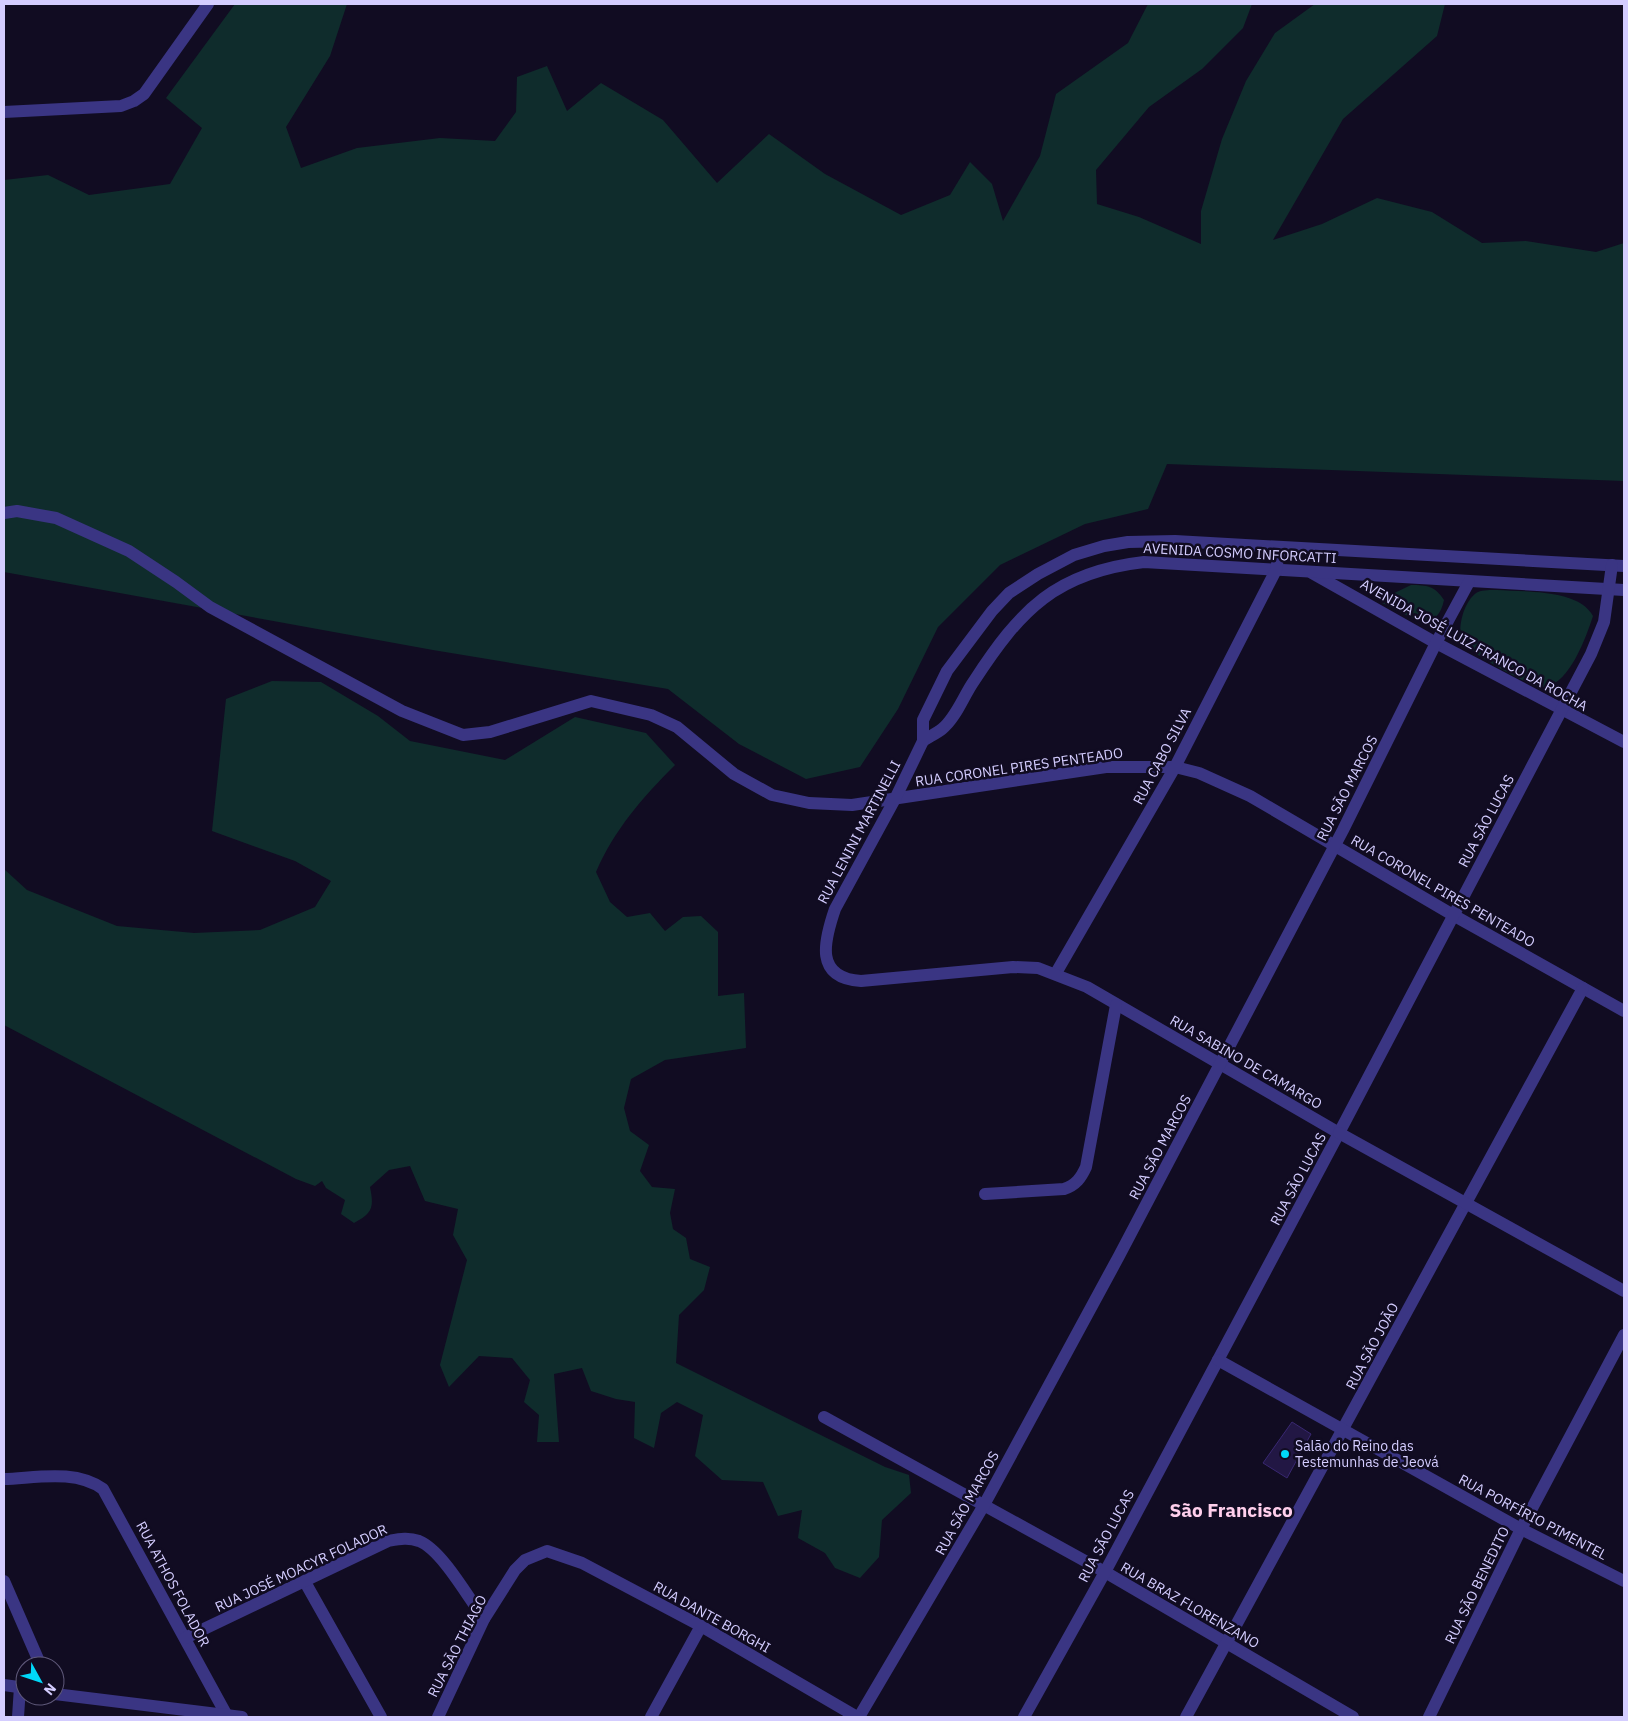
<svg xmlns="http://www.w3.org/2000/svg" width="1628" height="1721" font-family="'IBM Plex Sans',sans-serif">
<rect width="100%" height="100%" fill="#110c22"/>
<g fill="#0f2c2c">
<polygon points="235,4 347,4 330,56 286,127 301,168 357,148 440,138 495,141 516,112 517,77 547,66 567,111 601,83 663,120 717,183 769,134 825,174 901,215 950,195 970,162 992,184 1003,221 1040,156 1056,94 1128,43 1148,4 1252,4 1243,28 1202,69 1149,107 1096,170 1097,204 1139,217 1201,244 1201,211 1222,139 1246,81 1275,33 1315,4 1445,4 1437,36 1343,119 1273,240 1322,224 1377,198 1432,212 1482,243 1526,241 1596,252 1624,243 1624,481 1167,464 1148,509 1085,524 1000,565 938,627 898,709 860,767 806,779 739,744 668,689 433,650 4,572 4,180 48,175 89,195 170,184 202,128 166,98"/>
<path d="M1411 585C1427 585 1435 586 1444 600 1436 639 1403 612 1382 603L1384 598Z"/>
<path d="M1497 590C1524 592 1579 589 1593 616 1586 637 1570 683 1545 687 1532 689 1473 654 1464 644 1455 632 1464 599 1478 592 1483 590 1491 590 1497 590Z"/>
<path d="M272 681 321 682 378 716 410 741 505 760 575 717 646 733 675 765C643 797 614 830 596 872L610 902 627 917 650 913 665 931 683 917 701 916 718 932V996L744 993 746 1048 665 1060 631 1079 624 1108 630 1131 649 1145 640 1171 652 1187 675 1189 670 1213 673 1229 686 1238 690 1259 710 1267 704 1290 679 1315 676 1363 885 1467 909 1475 911 1493 882 1520 879 1557 860 1578 835 1568 825 1553 798 1538 802 1510 778 1516 763 1482 722 1480 695 1456 703 1415 677 1402 661 1413 654 1448 634 1438 635 1402 616 1399 591 1391 582 1368 554 1374 559 1442H537L539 1415 524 1402 530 1380 512 1358 479 1356 449 1387 440 1365 467 1260 453 1235 458 1209 425 1201 410 1166 389 1170 370 1187C374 1207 373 1213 354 1223L341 1214 345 1200 326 1188 322 1181 315 1186 296 1179 4 1025V869L27 890 117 926 194 933 260 930 315 907 331 881 295 861 212 831 226 699Z"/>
</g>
<polygon fill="#221744" stroke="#392871" points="1292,1422 1311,1434 1287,1478 1263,1463"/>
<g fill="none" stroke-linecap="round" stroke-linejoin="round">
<g stroke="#3a3583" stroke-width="12">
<polyline points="4,112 121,106 134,101 144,94 208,4"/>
<polyline points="4,513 17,511 56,518 129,551 176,582 210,607 402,711 463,735 490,732 591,701 651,715 677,727 734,774 772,795 809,803 852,805 1106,767 1175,767 1199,773 1250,796 1453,915 1624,1011"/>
<polyline points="1312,573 1436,643 1624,742"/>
<path d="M923 741C929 737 937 733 942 729 956 718 964 695 974 681 1020 610 1056 572 1144 562L1624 590"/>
<polyline points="1056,973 1175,767 1276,570 1280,547"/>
<path d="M1339 1133 1087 987 1038 968 1013 967 861 981C814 978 824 941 835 909L895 799 923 741V720L947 671 992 611 1009 593 1038 574 1074 555 1104 546 1128 542 1175 541 1624 566"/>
<path d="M985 1194 1064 1189C1076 1185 1081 1178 1086 1167L1116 1005"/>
<polyline points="824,1417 1105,1572 1353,1717"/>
<path d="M4 1479C36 1478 75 1469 103 1489L226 1714"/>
<polyline points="4,1581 41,1666"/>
<polyline points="305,1582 381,1717"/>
<path d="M185 1638 388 1541C399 1539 408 1537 419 1541 442 1550 469 1599 484 1619"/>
<polyline points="4,1685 25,1688"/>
<polyline points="55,1694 242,1717"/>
<polyline points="18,1717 20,1687"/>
<polyline points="651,1717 701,1626"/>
<polyline points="859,1717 984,1505 1119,1256 1343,830 1436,643 1469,582"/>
<polyline points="1024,1717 1105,1572 1339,1133 1591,654 1604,622 1612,565"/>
<polyline points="1186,1717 1583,988"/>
<polyline points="1429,1717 1521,1529 1624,1335"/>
</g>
<g stroke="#3a3583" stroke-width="12">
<polyline points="1339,1133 1624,1291"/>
<polyline points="1218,1360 1521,1529 1624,1581"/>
<polyline points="438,1717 484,1619 515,1570 525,1560 547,1551 582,1563 701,1626 857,1717"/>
</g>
</g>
<circle fill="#00d8f8" stroke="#110c22" stroke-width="2" cx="1285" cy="1454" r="5"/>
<g text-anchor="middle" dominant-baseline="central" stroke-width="5" stroke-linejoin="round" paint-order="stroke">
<g font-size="14" fill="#d4cdff" stroke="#110c22">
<text transform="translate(1240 553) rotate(3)">AVENIDA COSMO INFORCATTI</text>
<text transform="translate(1474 645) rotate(29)">AVENIDA JOSÉ LUIZ FRANCO DA ROCHA</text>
<text transform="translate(1162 756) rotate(-62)">RUA CABO SILVA</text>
<text transform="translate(1019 767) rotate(-8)">RUA CORONEL PIRES PENTEADO</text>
<text transform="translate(1347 788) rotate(-63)">RUA SÃO MARCOS</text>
<text transform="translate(1486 821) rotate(-62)">RUA SÃO LUCAS</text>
<text transform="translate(859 832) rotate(-62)">RUA LENINI MARTINELLI</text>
<text transform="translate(1443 891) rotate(30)">RUA CORONEL PIRES PENTEADO</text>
<text transform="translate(1246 1062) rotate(30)">RUA SABINO DE CAMARGO</text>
<text transform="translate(1160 1147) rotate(-62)">RUA SÃO MARCOS</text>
<text transform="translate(1298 1179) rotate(-62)">RUA SÃO LUCAS</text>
<text transform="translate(1372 1346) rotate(-62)">RUA SÃO JOÃO</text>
<text transform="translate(967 1503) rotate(-61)">RUA SÃO MARCOS</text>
<text transform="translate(1533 1517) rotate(28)">RUA PORFÍRIO PIMENTEL</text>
<text transform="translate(1106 1536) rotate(-62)">RUA SÃO LUCAS</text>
<text transform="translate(301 1568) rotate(-25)">RUA JOSÉ MOACYR FOLADOR</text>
<text transform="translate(173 1584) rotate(62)">RUA ATHOS FOLADOR</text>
<text transform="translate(1477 1585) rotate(-64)">RUA SÃO BENEDITO</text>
<text transform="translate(1190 1605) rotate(30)">RUA BRAZ FLORENZANO</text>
<text transform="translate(712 1617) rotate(29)">RUA DANTE BORGHI</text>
<text transform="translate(457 1646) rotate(-63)">RUA SÃO THIAGO</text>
</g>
<g font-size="14" fill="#d4cdff" stroke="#110c22" text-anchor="start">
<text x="1295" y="1446">Salão do Reino das<tspan x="1295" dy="16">Testemunhas de Jeová</tspan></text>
</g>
<g font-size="19" font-weight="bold" fill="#ffcfec" stroke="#110c22">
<text x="1231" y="1510">São Francisco</text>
</g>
</g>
<rect width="1628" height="1721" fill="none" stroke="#d4cdff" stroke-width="10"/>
<g transform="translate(40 1681) rotate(130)"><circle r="24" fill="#110c22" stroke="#5f597a"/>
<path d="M0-4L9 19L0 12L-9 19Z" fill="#00d8f8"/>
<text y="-8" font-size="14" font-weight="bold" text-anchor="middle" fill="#d4cdff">N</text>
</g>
</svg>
